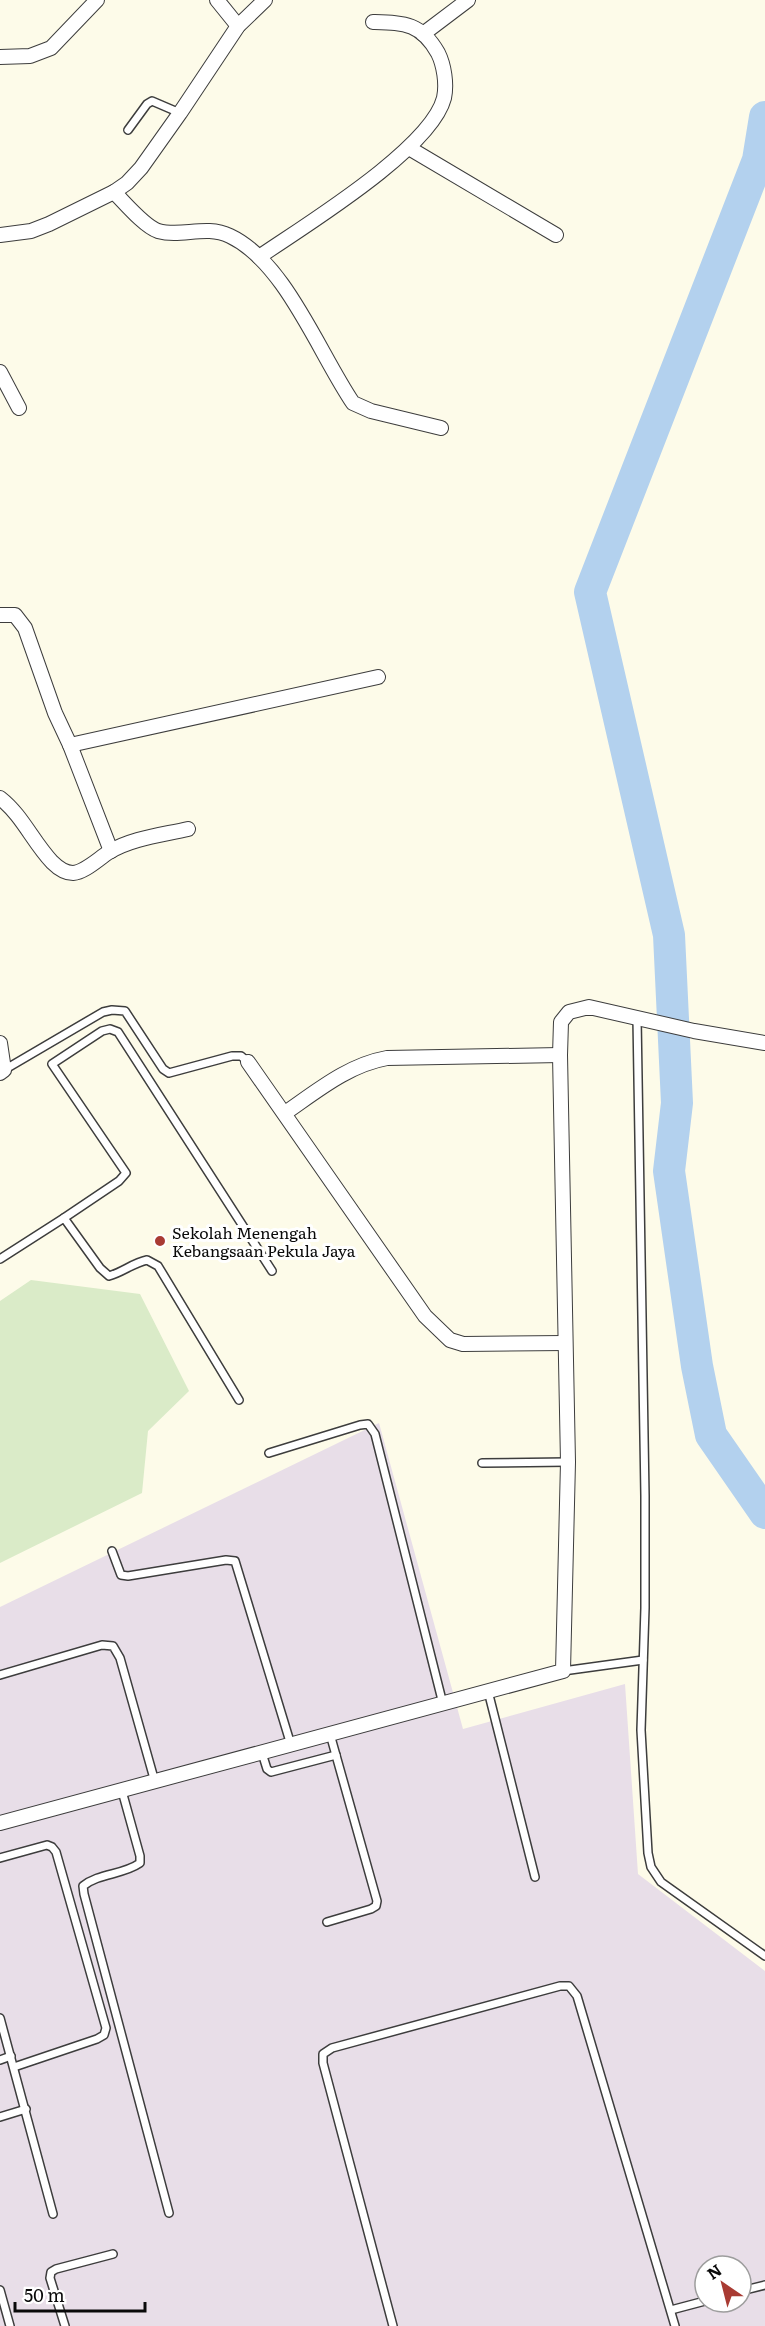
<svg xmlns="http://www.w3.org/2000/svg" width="765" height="2326" font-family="Literata,serif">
<rect width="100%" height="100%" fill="#fdfbe9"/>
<path fill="#e8dee8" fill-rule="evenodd" d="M379 1423 463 1729 625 1684 638 1874 765 1971V2326H0V1607ZM705 2266H741V2302H705Z"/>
<polygon fill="#daebc8" points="31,1280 140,1294 189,1391 148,1431 142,1493 0,1563 0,1301"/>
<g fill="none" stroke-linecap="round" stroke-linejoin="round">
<polyline stroke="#b3d1ee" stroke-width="32" points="765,117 758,160 590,592 669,935 677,1103 669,1171 697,1366 711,1435 765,1513"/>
<defs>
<g id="lane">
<polyline points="128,130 147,104 152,101 180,113"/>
<polyline points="637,1018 645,1496 645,1608 641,1730 648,1853 651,1867 661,1882 765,1956"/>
<polyline points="4,1070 103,1012 112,1010 125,1011 163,1069 169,1073 232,1056 241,1056 248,1062"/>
<polyline points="64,1218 119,1181 126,1173 52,1064 102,1031 110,1029 118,1032 272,1271"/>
<path d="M0 1259 64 1218 100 1268 109 1276C123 1272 133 1263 147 1260L158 1266 239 1400"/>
<polyline points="269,1453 360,1425 368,1424 375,1434 443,1704"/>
<polyline points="482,1463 568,1462"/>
<polyline points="112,1551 121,1575 128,1576 226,1560 235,1561 291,1745"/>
<polyline points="563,1671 643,1660"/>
<polyline points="0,1675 102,1645 113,1646 120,1658 155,1782"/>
<polyline points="488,1691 535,1877"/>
<polyline points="262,1753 267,1769 271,1772 336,1755"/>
<path d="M122 1791 140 1856V1863C123 1875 99 1873 83 1886L84 1894 169 2213"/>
<polyline points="0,1858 47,1845 52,1847 56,1852 106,2028 104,2035 97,2039 14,2067"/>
<polyline points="327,1922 371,1909 376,1906 377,1901 330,1734"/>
<polyline points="0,2018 53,2214"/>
<polyline points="0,2060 11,2056"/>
<polyline points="0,2117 26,2109"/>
<polyline points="0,2290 10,2326"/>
<polyline points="741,2291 765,2285"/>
<polyline points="671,2310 705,2301"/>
<polyline points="65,2326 50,2278 51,2272 56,2269 113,2254"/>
<polyline points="393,2326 323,2063 323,2054 332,2048 560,1986 569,1986 577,1996 675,2326"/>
</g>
<g id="street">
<polyline points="217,0 238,26"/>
<polyline points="423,34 468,0"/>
<polyline points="0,57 30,56 51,48 97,0"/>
<polyline points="409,148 556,235"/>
<path d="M114 192C125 203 144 226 158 231 182 238 205 224 230 236 285 262 319 353 353 403L371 411 441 428"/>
<polyline points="0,235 31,231 49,224 114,192 127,183 141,168 180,113 238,26 265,0"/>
<path d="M259 257C304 226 431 149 444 98 447 84 444 65 438 53 421 23 405 23 373 22"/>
<polyline points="0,372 19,408"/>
<polyline points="0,615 15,615 25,628 55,713 70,745 378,677"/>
<polyline points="70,745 111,851"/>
<path d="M0 798C22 815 33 842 52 862 58 868 65 873 73 873 85 872 98 859 109 852 132 838 162 835 188 829"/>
<polyline points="0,1043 4,1070 0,1073"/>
<polyline points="248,1062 425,1316 450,1340 463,1344 565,1343"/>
<path d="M285 1113C317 1091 348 1065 387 1058L560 1055"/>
<polyline points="0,1823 563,1671 568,1462 560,1055 561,1022 569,1012 589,1007 694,1031 765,1043"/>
</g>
</defs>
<use href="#lane" stroke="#3d3d3d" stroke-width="10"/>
<use href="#street" stroke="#3d3d3d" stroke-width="16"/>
<use href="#lane" stroke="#fff" stroke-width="7"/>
<use href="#street" stroke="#fff" stroke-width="14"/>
</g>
<circle fill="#a93b33" stroke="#fff" stroke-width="2" cx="160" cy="1241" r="6"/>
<g text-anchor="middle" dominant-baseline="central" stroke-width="6" stroke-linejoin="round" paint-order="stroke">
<g font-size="16" fill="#0a0a0a" stroke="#fff" text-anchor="start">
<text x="172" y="1232">Sekolah Menengah<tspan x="172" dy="18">Kebangsaan Pekula Jaya</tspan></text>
</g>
</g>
<g transform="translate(723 2284) rotate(325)"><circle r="28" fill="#ffffff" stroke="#9d9d9d" stroke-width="1.5"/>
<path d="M0-4.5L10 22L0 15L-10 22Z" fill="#a93b33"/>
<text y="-9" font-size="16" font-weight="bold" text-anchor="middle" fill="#0a0a0a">N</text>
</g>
<path d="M15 2302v9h130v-9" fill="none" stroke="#0a0a0a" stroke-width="3"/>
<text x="24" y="2302" font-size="18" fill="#0a0a0a" stroke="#ffffff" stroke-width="4.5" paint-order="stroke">50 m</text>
</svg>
